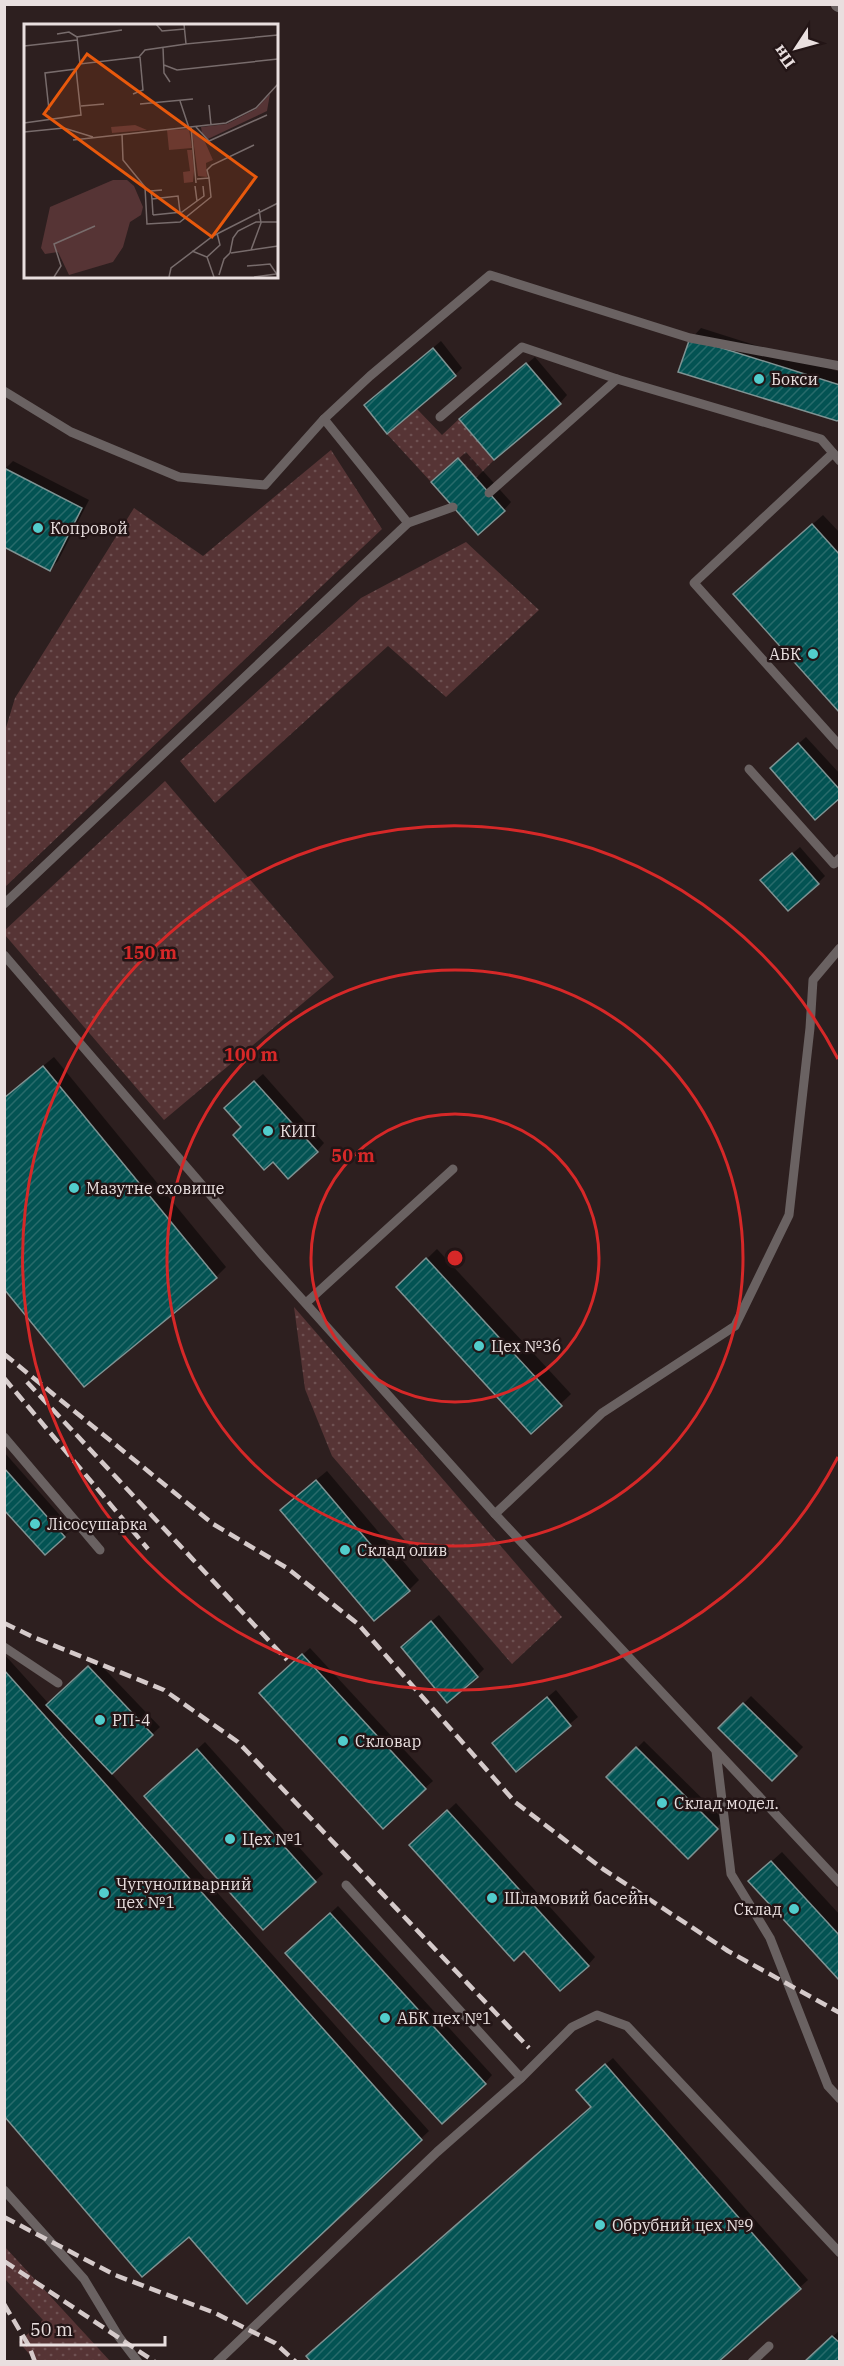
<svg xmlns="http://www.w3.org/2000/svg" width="844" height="2366" font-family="'IBM Plex Serif',serif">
<defs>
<pattern id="grass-dots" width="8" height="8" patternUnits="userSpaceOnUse" patternTransform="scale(1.5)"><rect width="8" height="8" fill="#563435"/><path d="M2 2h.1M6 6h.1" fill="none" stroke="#6e5152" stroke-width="1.8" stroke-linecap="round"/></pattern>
<pattern id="building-hatch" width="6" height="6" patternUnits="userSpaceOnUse" patternTransform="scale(1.5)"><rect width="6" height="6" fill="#035353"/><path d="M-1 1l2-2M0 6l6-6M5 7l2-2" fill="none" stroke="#286b6b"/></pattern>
</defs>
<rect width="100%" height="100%" fill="#2d1f1f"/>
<g fill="url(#grass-dots)">
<polygon points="417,409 442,435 459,419 494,460 476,478 458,458 431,482 387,434"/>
<polygon points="331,450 382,529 5,887 5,731 15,698 134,508 203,556"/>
<polygon points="466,542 539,610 446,697 388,646 215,803 180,761 361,598"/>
<polygon points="165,781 334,977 164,1120 5,935 4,931"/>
<polygon points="294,1307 562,1617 512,1664 332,1456 305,1389"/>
<polygon points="4,2247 5,2247 110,2361 35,2361 19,2342 43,2320 5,2279"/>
</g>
<g fill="#0007">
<polygon points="701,328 840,372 840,422 691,339"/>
<polygon points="441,341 462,368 455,375 374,398"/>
<polygon points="535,357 567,395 560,403 469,412"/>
<polygon points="466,452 511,502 504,510 441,475"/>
<polygon points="13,461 89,500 58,561 50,569 5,469"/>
<polygon points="823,515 840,533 840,711 745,584"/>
<polygon points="806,737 840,774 840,796 779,761"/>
<polygon points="800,847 825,876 818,883 770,873"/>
<polygon points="54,1057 226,1267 216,1277 4,1098"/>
<polygon points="263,1074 324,1143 317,1151 243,1127 233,1100"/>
<polygon points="437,1249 571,1394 531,1432 408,1277"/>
<polygon points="4,1452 72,1529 64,1536 4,1508"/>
<polygon points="327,1471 419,1580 409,1590 292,1500"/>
<polygon points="439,1615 484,1669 477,1676 410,1639"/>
<polygon points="310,1648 433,1781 425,1788 269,1686"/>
<polygon points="4,1654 49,1704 96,1660 160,1727 111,1773 429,2131 247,2302 189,2235 4,2114"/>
<polygon points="556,1690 578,1717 516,1769 502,1735"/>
<polygon points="751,1696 803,1747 772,1779 720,1728"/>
<polygon points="644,1741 724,1820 688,1857 608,1777"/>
<polygon points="205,1742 323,1874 315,1881 154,1789"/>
<polygon points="456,1803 595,1957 588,1965 524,1949 418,1838"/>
<polygon points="782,1852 840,1915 840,1979 761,1871"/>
<polygon points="338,1906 492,2075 485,2083 295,1946"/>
<polygon points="613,2058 808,2280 716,2362 592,2106 585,2082"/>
<polygon points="840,2330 840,2362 805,2362"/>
</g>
<g fill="url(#building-hatch)" stroke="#7f9393" stroke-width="1.5">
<polygon points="690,338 840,385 840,419 837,421 678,372"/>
<polygon points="433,348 456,376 387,434 364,405"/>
<polygon points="526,363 561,404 494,460 459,419"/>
<polygon points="458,458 505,511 478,535 431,482"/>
<polygon points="4,468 82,508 50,571 4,547"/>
<polygon points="812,524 840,555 840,713 733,594"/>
<polygon points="798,743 840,790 840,798 815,820 770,768"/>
<polygon points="792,853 819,884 788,911 760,880"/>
<polygon points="43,1066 217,1278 84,1387 4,1289 4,1098"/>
<polygon points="254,1081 318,1152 288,1179 273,1162 264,1170 233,1135 241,1127 224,1108"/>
<polygon points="426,1258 562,1406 531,1434 396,1287"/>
<polygon points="4,1468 65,1537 45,1555 4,1510"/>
<polygon points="316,1480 410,1591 374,1621 280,1510"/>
<polygon points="431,1621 478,1677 447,1703 401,1647"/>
<polygon points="302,1654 426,1789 383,1829 259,1693"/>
<polygon points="88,1666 153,1735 112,1774 46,1705"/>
<polygon points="4,1670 422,2140 247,2304 189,2237 142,2277 4,2116"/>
<polygon points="547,1697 571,1726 516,1772 492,1743"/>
<polygon points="743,1703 797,1756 772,1781 718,1728"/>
<polygon points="636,1747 718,1829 688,1859 606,1777"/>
<polygon points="197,1749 316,1882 263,1930 144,1796"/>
<polygon points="447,1810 589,1966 560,1991 524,1951 514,1961 409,1845"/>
<polygon points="771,1861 840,1936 840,1981 748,1881"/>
<polygon points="330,1913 486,2084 442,2124 285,1953"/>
<polygon points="605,2064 801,2289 718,2362 311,2362 306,2356 591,2107 576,2090"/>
<polygon points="832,2336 840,2343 840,2362 804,2362"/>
</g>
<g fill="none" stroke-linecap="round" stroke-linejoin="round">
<g stroke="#6a6262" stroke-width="9">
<polyline points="617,379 821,439 840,461"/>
<polyline points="4,391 71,432 179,477 265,485 324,419"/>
<polyline points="440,417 522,347 617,379 489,493"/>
<polyline points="833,453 694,583 840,746"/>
<polyline points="408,523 324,419 370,376 490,275 690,338 840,366"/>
<polyline points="749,769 834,864 840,858"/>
<polyline points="4,904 408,523 453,507"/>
<polyline points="4,955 263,1256 495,1514 840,1883"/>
<polyline points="306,1303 453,1169"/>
<polyline points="4,1437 100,1550"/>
<polyline points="495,1514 602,1413 735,1326 789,1215 810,1028 813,980 840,948"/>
<polyline points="4,1647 58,1683"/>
<polyline points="716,1751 731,1874 770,1938 828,2086 840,2099"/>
<polyline points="346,1885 521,2078"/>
<polyline points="4,2190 84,2279 119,2337 138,2362"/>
<polyline points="217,2362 437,2152 521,2078 572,2027 597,2015 627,2026 840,2253"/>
<polyline points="752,2362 769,2346"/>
</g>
<polyline stroke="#6a6262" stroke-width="15" points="838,4 840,5"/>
<g stroke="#d5caca" stroke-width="4.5" stroke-dasharray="12 6" stroke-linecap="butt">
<polyline points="4,1354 213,1524 287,1568 358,1624 515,1802 603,1869 728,1951 840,2013"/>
<polyline points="4,1378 148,1549"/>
<polyline points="27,1382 287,1660"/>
<polyline points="4,1623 33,1637 164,1690 238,1742 529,2048"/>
<polyline points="4,2217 115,2275 215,2313 275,2343 296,2362"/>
<polyline points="4,2261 155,2362"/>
<polyline points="4,2304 29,2346 35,2362"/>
</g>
</g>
<g fill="none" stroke="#d62828" stroke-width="3">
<circle cx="455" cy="1258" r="144"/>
<circle cx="455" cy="1258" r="288"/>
<path d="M838 1457A432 432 0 1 1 838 1059"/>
</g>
<g fill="#52cdcc" stroke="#231516" stroke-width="2">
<circle cx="759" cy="379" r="6"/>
<circle cx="38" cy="528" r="6"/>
<circle cx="813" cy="654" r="6"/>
<circle cx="268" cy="1131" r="6"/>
<circle cx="74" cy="1188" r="6"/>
<circle cx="479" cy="1346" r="6"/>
<circle cx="35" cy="1524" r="6"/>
<circle cx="345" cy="1550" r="6"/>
<circle cx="100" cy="1720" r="6"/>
<circle cx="343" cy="1741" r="6"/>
<circle cx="662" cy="1803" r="6"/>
<circle cx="230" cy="1839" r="6"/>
<circle cx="104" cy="1893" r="6"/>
<circle cx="492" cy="1898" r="6"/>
<circle cx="794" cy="1909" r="6"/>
<circle cx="385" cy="2018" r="6"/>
<circle cx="600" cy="2225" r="6"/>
</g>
<g text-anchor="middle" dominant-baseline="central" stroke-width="5" stroke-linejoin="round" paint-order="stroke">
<g font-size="16" fill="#e9dfdf" stroke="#231516" text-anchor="start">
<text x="771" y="379">Бокси</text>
<text x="50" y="528">Копровой</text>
<text x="801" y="654" text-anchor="end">АБК</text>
<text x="280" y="1131">КИП</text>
<text x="86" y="1188">Мазутне сховище</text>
<text x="491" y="1346">Цех №36</text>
<text x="47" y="1524">Лісосушарка</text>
<text x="357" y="1550">Склад олив</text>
<text x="112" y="1720">РП-4</text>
<text x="355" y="1741">Скловар</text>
<text x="674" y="1803">Склад модел.</text>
<text x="242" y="1839">Цех №1</text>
<text x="116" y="1884">Чугуноливарний<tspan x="116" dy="18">цех №1</tspan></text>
<text x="504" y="1898">Шламовий басейн</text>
<text x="782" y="1909" text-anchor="end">Склад</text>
<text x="397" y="2018">АБК цех №1</text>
<text x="612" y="2225">Обрубний цех №9</text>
</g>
</g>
<g transform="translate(24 24)">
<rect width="254" height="254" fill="#2d1f1f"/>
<path d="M246 70 243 87 184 115 178 109 177 103 203 100 232 85ZM111 101 123 106 88 109 87 103ZM165 105 168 124 145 126 143 106ZM168 107 181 118 189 136 182 139 183 153 174 152ZM163 126H168L170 147 169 158 160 159 159 148 166 147Z" fill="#563435"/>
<path d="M89 156H103L110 162 119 183 117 191 106 198 99 223 89 238 45 251 34 228 21 230 17 224 26 183Z" fill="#563435"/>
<path fill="none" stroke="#786c6c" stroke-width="1.5" d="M132 0 138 7 161 5M160 0 162 20 254 11M98 6 53 13 56 40 115 33 121 26 162 20M33 10 45 8 53 13M0 22 53 16M139 23 140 49 146 58M140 41 153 46 254 35M109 70 119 66 116 33M156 77 165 104M116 80 169 75M185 81 187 101M57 82 80 80M25 86 21 49 52 45M0 99 57 91 52 45 56 40M167 103 172 159M172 103 185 117 243 91M0 108 40 104 69 113M98 110 99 136 121 163 123 200 156 198 187 173 185 154 173 155M49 116 202 99 232 84 254 60M185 154 183 146 188 141 230 121M171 162 173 177 180 172 179 162M128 175 127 167 138 166M129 191 128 175 154 172 156 188M129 191 158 188 173 177M227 226 237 199 235 185M168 227 183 233 190 253M206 229 209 214 214 207 232 198H254M207 229 254 222M183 233 196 221 193 209M223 242 246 240 254 252M195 251 200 235 206 229M30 253 37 242 30 220 71 202M145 253 147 244 189 212 254 179M230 253 252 250"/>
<path fill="#e8590c" fill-opacity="0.15" stroke="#e8590c" stroke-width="3" d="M63 30 232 153 188 213 20 90Z"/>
<rect width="254" height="254" fill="none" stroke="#e9dfdf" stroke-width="3"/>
</g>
<circle cx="455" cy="1258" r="9" fill="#d62828" stroke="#231516" stroke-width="3"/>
<g font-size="18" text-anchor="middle" font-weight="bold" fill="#d62828" stroke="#231516" stroke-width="5" stroke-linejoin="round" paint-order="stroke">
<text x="150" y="959">150 m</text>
<text x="251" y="1061">100 m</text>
<text x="353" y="1162">50 m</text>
</g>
<rect width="844" height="2366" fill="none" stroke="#e9dfdf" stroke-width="12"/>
<g transform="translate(796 48) rotate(234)" stroke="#231516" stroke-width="4.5" paint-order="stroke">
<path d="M0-4.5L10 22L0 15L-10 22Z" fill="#e9dfdf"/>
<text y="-9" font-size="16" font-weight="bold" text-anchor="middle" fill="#e9dfdf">Пн</text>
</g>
<path d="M21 2336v9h144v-9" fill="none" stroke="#e9dfdf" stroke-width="3"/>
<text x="30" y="2336" font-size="18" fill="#e9dfdf" stroke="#231516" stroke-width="4.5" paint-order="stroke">50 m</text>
</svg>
